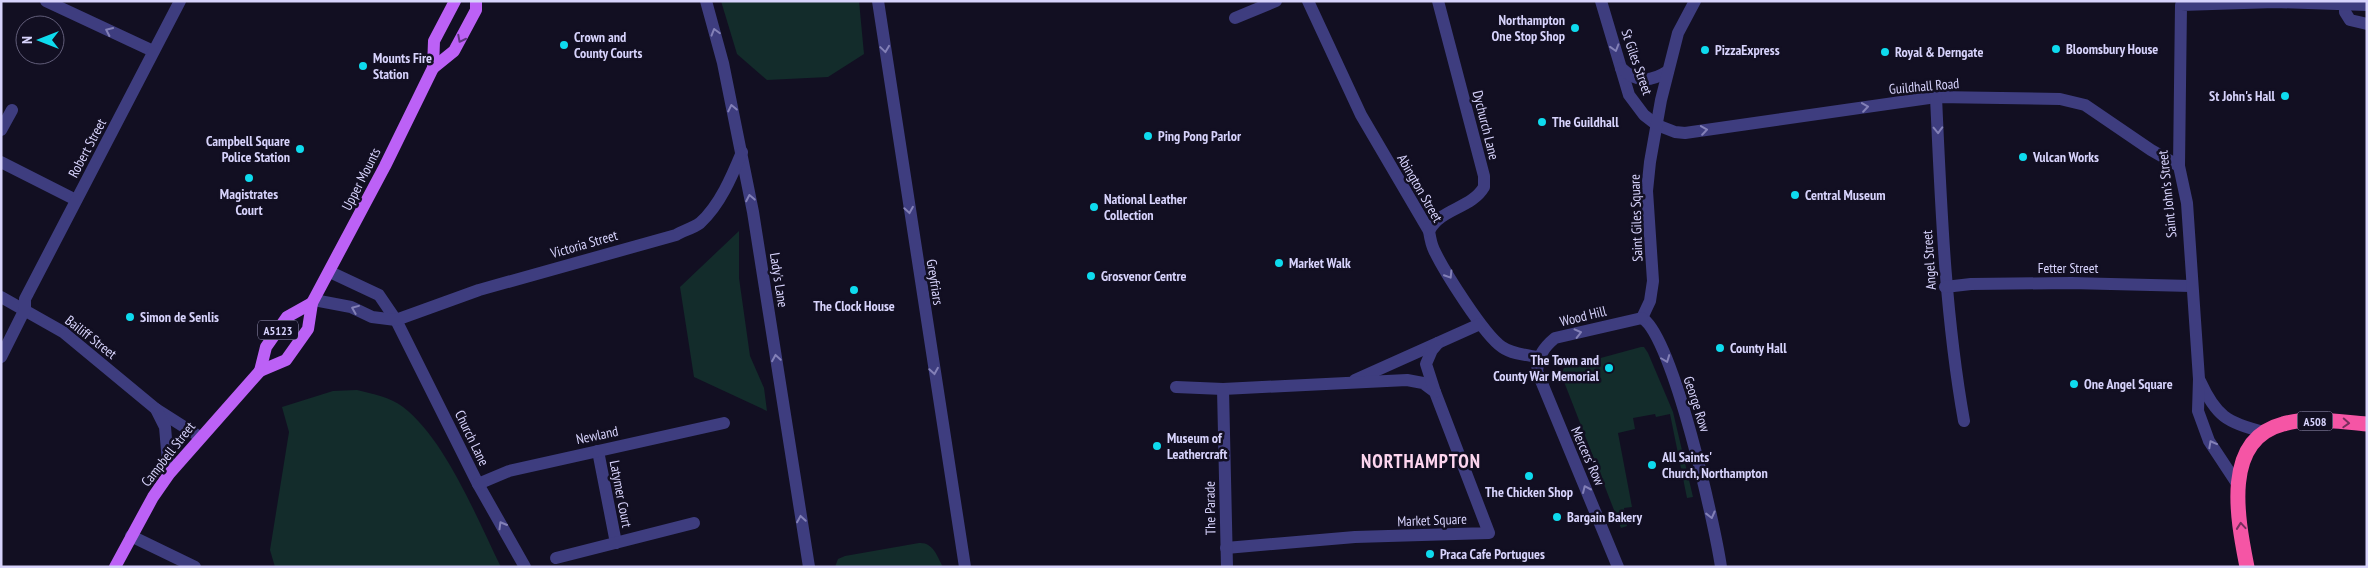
<svg xmlns="http://www.w3.org/2000/svg" width="2368" height="568" font-family="'PT Sans Narrow',sans-serif">
<rect width="100%" height="100%" fill="#120f22"/>
<g fill="#132c2b">
<polygon points="721,1 859,1 864,54 828,77 767,80 737,54"/>
<polygon points="739,231 739,278 750,356 764,388 767,411 694,377 680,287"/>
<polygon points="1641,347 1644,347 1648,353 1673,412 1693,497 1687,498 1670,414 1656,417 1655,414 1633,418 1635,429 1618,433 1632,507 1624,508 1627,526 1621,528 1561,374 1564,368"/>
<path d="M357 390C373 394 390 397 403 407 446 440 477 519 501 567H275L270 550 289 432 282 407 333 391Z"/>
<path d="M919 543C933 542 937 556 943 567H835L838 559 845 556Z"/>
</g>
<g fill="none" stroke-linecap="round" stroke-linejoin="round">
<g stroke="#3e3d7f" stroke-width="12">
<polyline points="46,1 153,51"/>
<polyline points="706,1 723,63 753,212 809,567"/>
<polyline points="878,1 965,567"/>
<path d="M1308 1 1361 115 1429 231C1430 237 1431 244 1434 250 1444 271 1484 335 1502 347 1512 354 1526 355 1538 357"/>
<polyline points="1601,1 1629,95 1644,115 1657,125 1675,132 1685,133 1936,97 2060,99 2085,105 2151,150 2179,166"/>
<polyline points="2345,6 2345,12 2350,20 2367,24"/>
<polyline points="1235,18 1276,1"/>
<path d="M1621 68C1637 83 1651 82 1668 71"/>
<path d="M1936 97C1941 206 1945 314 1964 421"/>
<polyline points="1,130 12,110"/>
<polyline points="1,162 76,200"/>
<path d="M1429 231C1441 208 1471 209 1484 187V176L1438 1"/>
<polyline points="330,272 379,295 396,320 478,484 525,567"/>
<polyline points="1945,287 1971,284 2071,283 2191,286"/>
<polyline points="1,297 63,332 156,409 200,437"/>
<path d="M314 300 351 307 372 317 396 320 479 290 676 235C683 231 693 228 700 223 720 205 732 176 742 152"/>
<polyline points="1642,318 1650,301 1653,281 1647,191 1650,162 1661,100 1678,33 1695,1"/>
<path d="M1642 318C1673 336 1715 526 1721 567"/>
<polyline points="1,357 25,309 25,299 180,1"/>
<polyline points="1355,380 1480,324"/>
<path d="M2200 381C2216 416 2227 423 2264 432"/>
<polyline points="1176,387 1223,389 1407,380 1423,383 1435,392 1489,533 1355,537 1226,548"/>
<polyline points="1223,389 1227,567"/>
<polyline points="1435,392 1426,364 1432,350 1438,343"/>
<polyline points="156,409 165,427 169,474"/>
<polyline points="598,451 616,543"/>
<polyline points="478,484 509,471 724,423"/>
<polyline points="2238,485 2209,441 2198,411 2199,379 2187,203 2179,166 2181,5 2275,2 2367,5"/>
<polyline points="131,536 195,567"/>
<polyline points="556,558 694,523"/>
<path d="M1618 567 1537 371C1539 355 1543 348 1555 338L1642 318"/>
</g>
<g stroke="#bc61f6" stroke-width="12">
<polyline points="433,68 454,51 476,10 476,1"/>
<polyline points="260,371 266,347 287,317 312,303"/>
<polyline points="115,567 153,497 169,474 260,371 286,360 308,329 312,303 385,166 433,68 434,41 455,1"/>
</g>
<path stroke="#f555a5" stroke-width="15" d="M2247 567C2238 521 2221 440 2283 424 2309 416 2340 422 2367 424"/>
</g>
<defs><path id="oneway-chevron" d="M-2-3.5L2.5 0L-2 3.5" fill="none" stroke-width="1.6" stroke-linecap="round" stroke-linejoin="round" transform="scale(1.25)"/></defs>
<g stroke="#8380b7">
<use href="#oneway-chevron" transform="translate(109 31) rotate(-155)"/>
<use href="#oneway-chevron" transform="translate(715 32) rotate(-106)"/>
<use href="#oneway-chevron" transform="translate(1615 48) rotate(73)"/>
<use href="#oneway-chevron" transform="translate(885 49) rotate(82)"/>
<use href="#oneway-chevron" transform="translate(1865 107) rotate(-8)"/>
<use href="#oneway-chevron" transform="translate(732 108) rotate(-102)"/>
<use href="#oneway-chevron" transform="translate(1704 130) rotate(-8)"/>
<use href="#oneway-chevron" transform="translate(1938 130) rotate(88)"/>
<use href="#oneway-chevron" transform="translate(750 198) rotate(-101)"/>
<use href="#oneway-chevron" transform="translate(909 210) rotate(81)"/>
<use href="#oneway-chevron" transform="translate(1449 275) rotate(58)"/>
<use href="#oneway-chevron" transform="translate(355 309) rotate(-158)"/>
<use href="#oneway-chevron" transform="translate(1578 333) rotate(-14)"/>
<use href="#oneway-chevron" transform="translate(776 358) rotate(-99)"/>
<use href="#oneway-chevron" transform="translate(1666 359) rotate(69)"/>
<use href="#oneway-chevron" transform="translate(934 371) rotate(81)"/>
<use href="#oneway-chevron" transform="translate(2212 444) rotate(-118)"/>
<use href="#oneway-chevron" transform="translate(1586 489) rotate(-114)"/>
<use href="#oneway-chevron" transform="translate(1711 515) rotate(76)"/>
<use href="#oneway-chevron" transform="translate(801 519) rotate(-99)"/>
<use href="#oneway-chevron" transform="translate(502 525) rotate(-120)"/>
</g>
<use stroke="#5e3481" href="#oneway-chevron" transform="translate(461 39) rotate(117)"/>
<g stroke="#782e5d">
<use href="#oneway-chevron" transform="translate(2346 423) rotate(3)"/>
<use href="#oneway-chevron" transform="translate(2241 526) rotate(-95)"/>
</g>
<g fill="#0edbee" stroke="#120f22" stroke-width="2">
<circle cx="1575" cy="28" r="5"/>
<circle cx="564" cy="45" r="5"/>
<circle cx="2056" cy="49" r="5"/>
<circle cx="1705" cy="50" r="5"/>
<circle cx="1885" cy="52" r="5"/>
<circle cx="363" cy="66" r="5"/>
<circle cx="2285" cy="96" r="5"/>
<circle cx="1542" cy="122" r="5"/>
<circle cx="1148" cy="136" r="5"/>
<circle cx="300" cy="149" r="5"/>
<circle cx="2023" cy="157" r="5"/>
<circle cx="249" cy="178" r="5"/>
<circle cx="1795" cy="195" r="5"/>
<circle cx="1094" cy="207" r="5"/>
<circle cx="1279" cy="263" r="5"/>
<circle cx="1091" cy="276" r="5"/>
<circle cx="854" cy="290" r="5"/>
<circle cx="130" cy="317" r="5"/>
<circle cx="1720" cy="348" r="5"/>
<circle cx="1609" cy="368" r="5"/>
<circle cx="2074" cy="384" r="5"/>
<circle cx="1157" cy="446" r="5"/>
<circle cx="1652" cy="465" r="5"/>
<circle cx="1529" cy="476" r="5"/>
<circle cx="1557" cy="517" r="5"/>
<circle cx="1430" cy="554" r="5"/>
</g>
<g text-anchor="middle" dominant-baseline="central" stroke-width="5" stroke-linejoin="round" paint-order="stroke">
<g fill="#120f22" stroke="#9c98bb" stroke-width="1">
<rect x="258" y="320.5" width="40" height="19" rx="4"/>
<rect x="2297.5" y="411.5" width="35" height="19" rx="4"/>
</g>
<g font-size="12" font-weight="bold" fill="#d7d3fc">
<text x="278" y="330">A5123</text>
<text x="2315" y="421">A508</text>
</g>
<g font-size="14" font-weight="bold" fill="#d7d3fc" stroke="#120f22" text-anchor="start">
<text x="1565" y="20" text-anchor="end">Northampton<tspan x="1565" dy="16">One Stop Shop</tspan></text>
<text x="574" y="37">Crown and<tspan x="574" dy="16">County Courts</tspan></text>
<text x="2066" y="49">Bloomsbury House</text>
<text x="1715" y="50">PizzaExpress</text>
<text x="1895" y="52">Royal &amp; Derngate</text>
<text x="373" y="58">Mounts Fire<tspan x="373" dy="16">Station</tspan></text>
<text x="2275" y="96" text-anchor="end">St John's Hall</text>
<text x="1552" y="122">The Guildhall</text>
<text x="1158" y="136">Ping Pong Parlor</text>
<text x="290" y="141" text-anchor="end">Campbell Square<tspan x="290" dy="16">Police Station</tspan></text>
<text x="2033" y="157">Vulcan Works</text>
<text x="249" y="194" text-anchor="middle">Magistrates<tspan x="249" dy="16">Court</tspan></text>
<text x="1805" y="195">Central Museum</text>
<text x="1104" y="199">National Leather<tspan x="1104" dy="16">Collection</tspan></text>
<text x="1289" y="263">Market Walk</text>
<text x="1101" y="276">Grosvenor Centre</text>
<text x="854" y="306" text-anchor="middle">The Clock House</text>
<text x="140" y="317">Simon de Senlis</text>
<text x="1730" y="348">County Hall</text>
<text x="1599" y="360" text-anchor="end">The Town and<tspan x="1599" dy="16">County War Memorial</tspan></text>
<text x="2084" y="384">One Angel Square</text>
<text x="1167" y="438">Museum of<tspan x="1167" dy="16">Leathercraft</tspan></text>
<text x="1662" y="457">All Saints'<tspan x="1662" dy="16">Church, Northampton</tspan></text>
<text x="1529" y="492" text-anchor="middle">The Chicken Shop</text>
<text x="1567" y="517">Bargain Bakery</text>
<text x="1440" y="554">Praca Cafe Portugues</text>
</g>
<g font-size="14" fill="#d7d3fc" stroke="#120f22">
<text transform="translate(1637 62) rotate(71)">St Giles Street</text>
<text transform="translate(1924 86) rotate(-5)">Guildhall Road</text>
<text transform="translate(1486 125) rotate(76)">Dychurch Lane</text>
<text transform="translate(87 148) rotate(-62)">Robert Street</text>
<text transform="translate(361 179) rotate(-63)">Upper Mounts</text>
<text transform="translate(1420 188) rotate(60)">Abington Street</text>
<text transform="translate(2167 194) rotate(-96)">Saint John's Street</text>
<text transform="translate(1636 218) rotate(-92)">Saint Giles Square</text>
<text transform="translate(584 244) rotate(-16)">Victoria Street</text>
<text transform="translate(1929 260) rotate(-94)">Angel Street</text>
<text x="2068" y="268">Fetter Street</text>
<text transform="translate(779 280) rotate(81)">Lady's Lane</text>
<text transform="translate(935 282) rotate(81)">Greyfriars</text>
<text transform="translate(1583 316) rotate(-14)">Wood Hill</text>
<text transform="translate(91 337) rotate(38)">Bailiff Street</text>
<text transform="translate(1697 404) rotate(72)">George Row</text>
<text transform="translate(597 435) rotate(-12)">Newland</text>
<text transform="translate(472 438) rotate(64)">Church Lane</text>
<text transform="translate(168 454) rotate(-52)">Campbell Street</text>
<text transform="translate(1588 456) rotate(66)">Mercers' Row</text>
<text transform="translate(621 494) rotate(79)">Latymer Court</text>
<text transform="translate(1210 508) rotate(-91)">The Parade</text>
<text transform="translate(1432 520) rotate(-2)">Market Square</text>
</g>
<g font-size="19" font-weight="bold" letter-spacing="1" fill="#fdd5ef" stroke="#120f22">
<text x="1421" y="461">NORTHAMPTON</text>
</g>
</g>
<rect width="2368" height="568" fill="none" stroke="#d7d3fc" stroke-width="5"/>
<g transform="translate(40 40) rotate(270)"><circle r="24" fill="#120f22" stroke="#615d79"/>
<path d="M0-4L9 19L0 12L-9 19Z" fill="#0edbee"/>
<text y="-8" font-size="14" font-weight="bold" text-anchor="middle" fill="#d7d3fc">N</text>
</g>
</svg>
